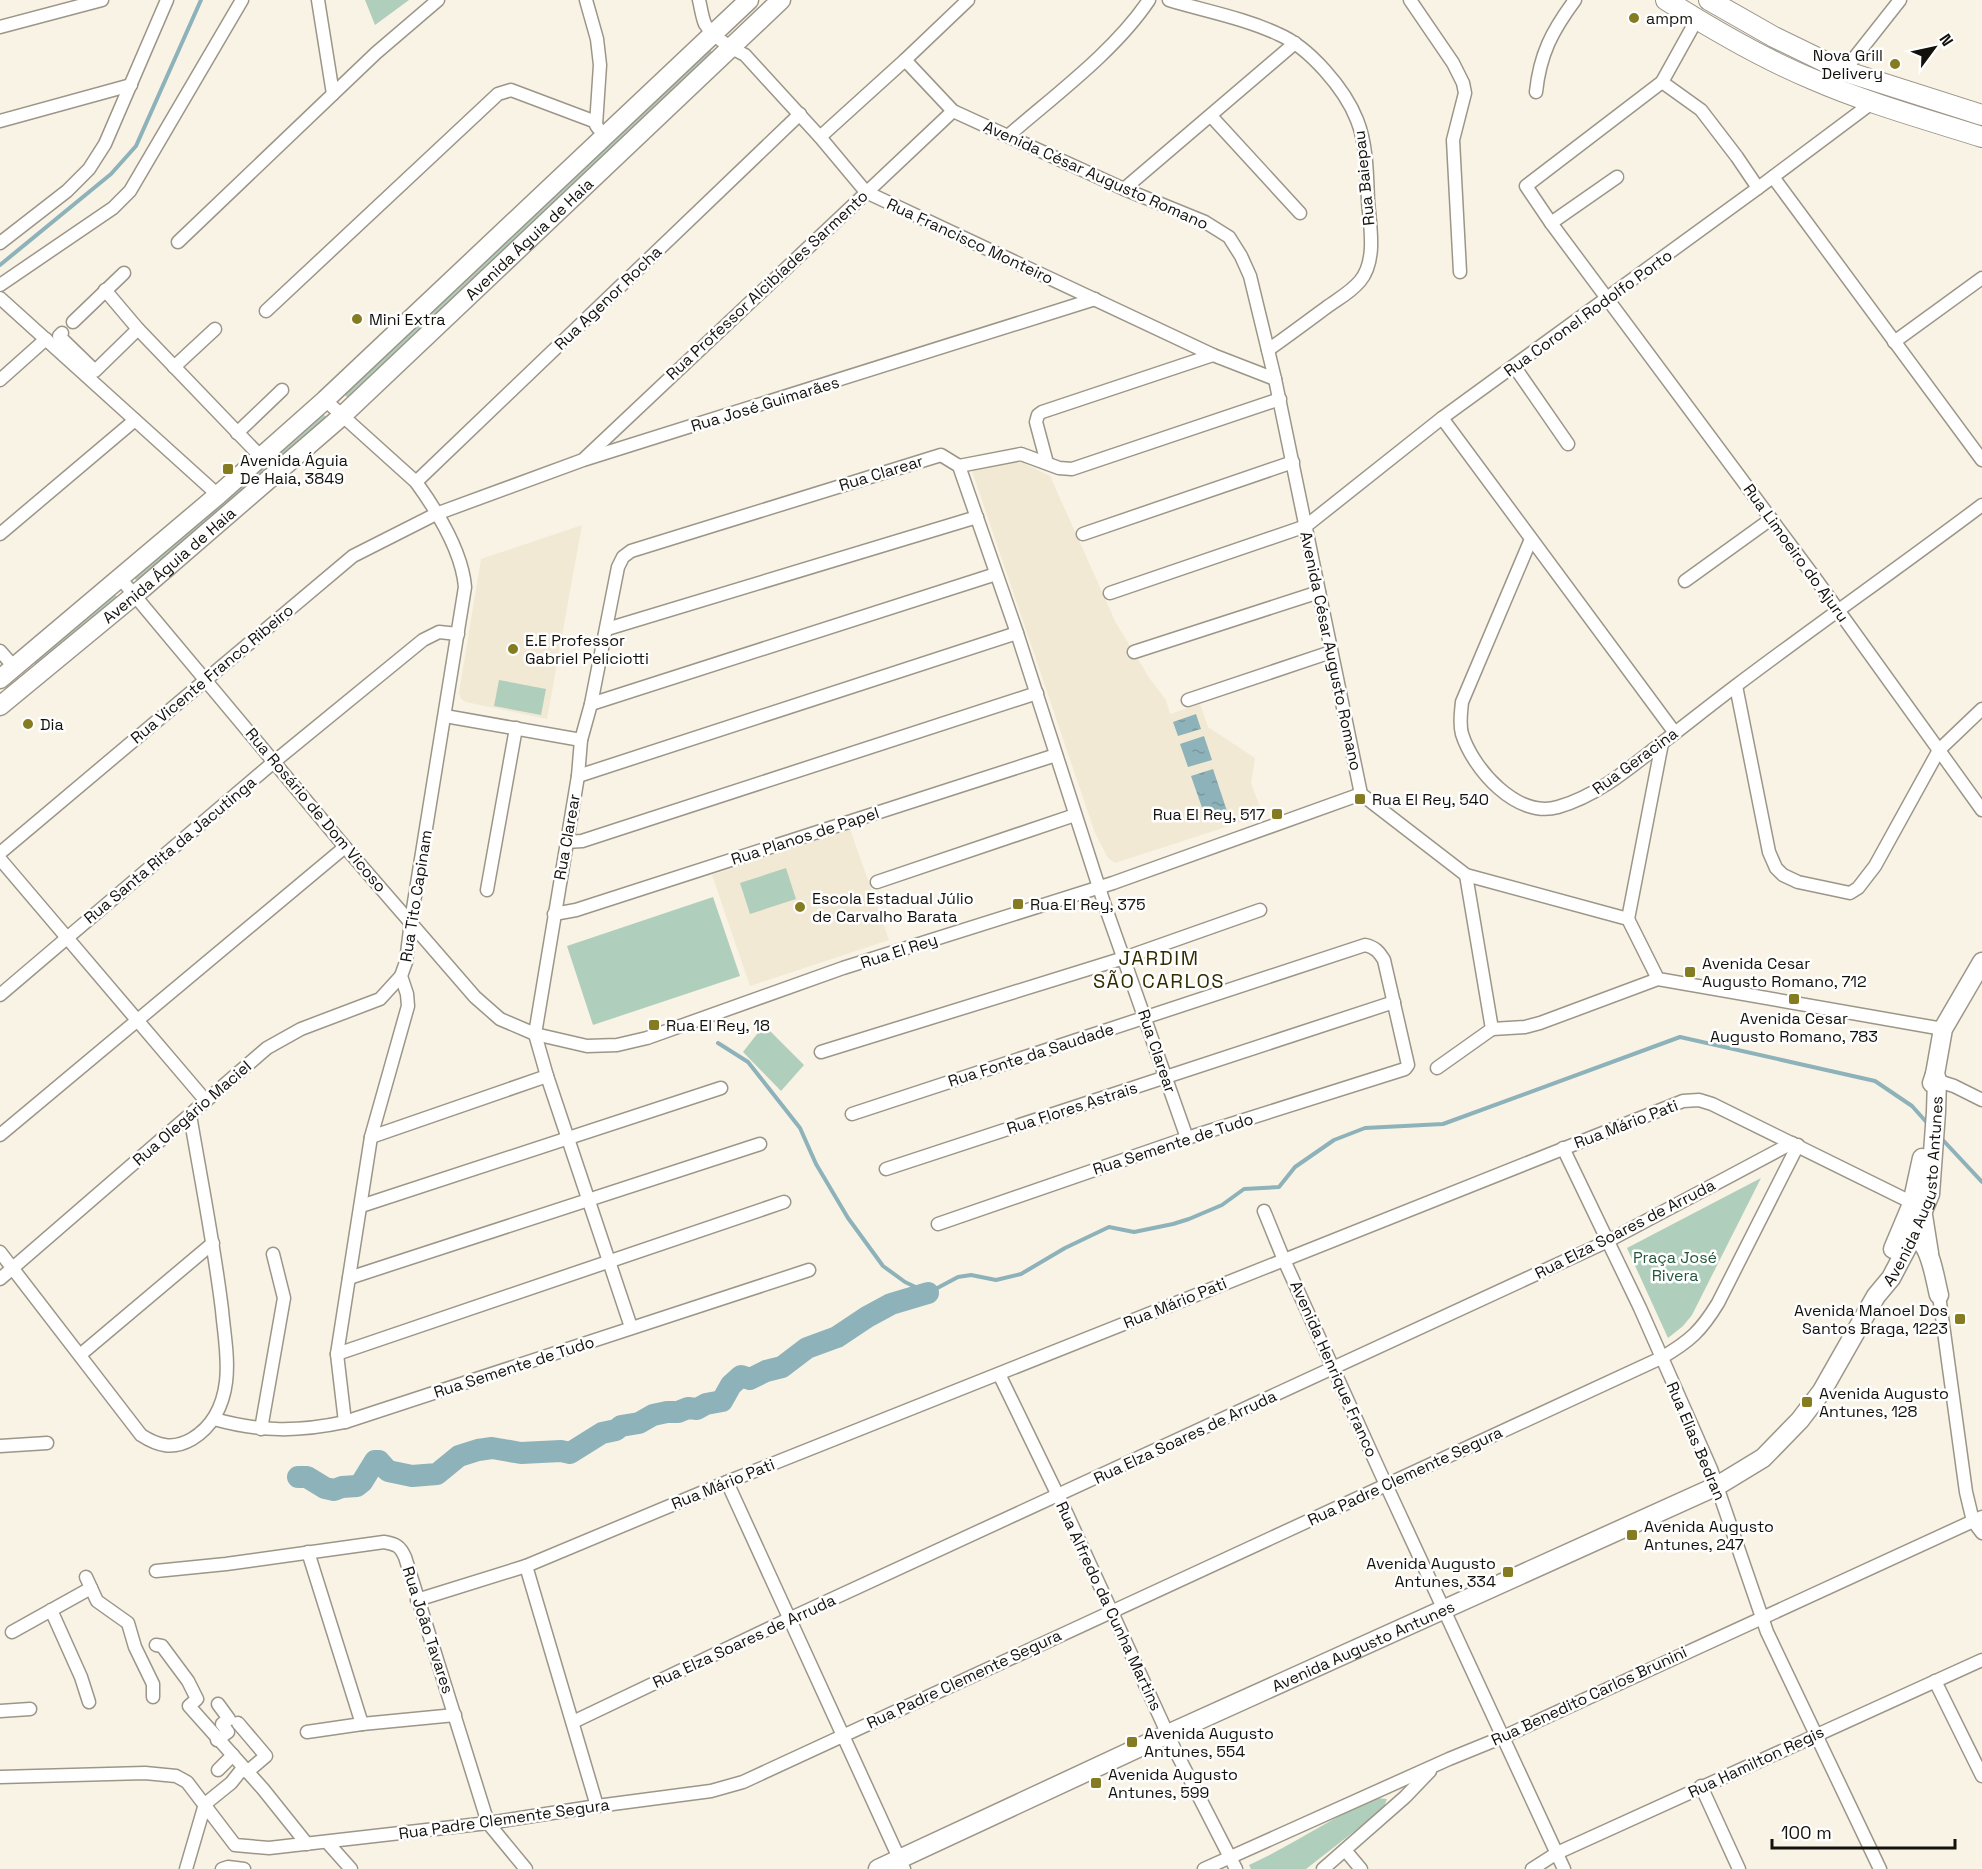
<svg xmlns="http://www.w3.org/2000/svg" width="1982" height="1869" font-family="'Space Grotesk',sans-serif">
<defs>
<pattern id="water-ripples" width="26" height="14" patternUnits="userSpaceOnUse" patternTransform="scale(1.5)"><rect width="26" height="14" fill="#8db2ba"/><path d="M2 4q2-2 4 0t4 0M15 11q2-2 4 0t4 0" fill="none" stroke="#79989f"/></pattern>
</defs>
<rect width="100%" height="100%" fill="#f9f3e5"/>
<g fill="#f2e9d4">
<polygon points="1011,457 1050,476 1116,623 1150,679 1166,700 1170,714 1200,704 1208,727 1255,758 1251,783 1263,815 1115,863 1108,858 1095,833 972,471"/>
<polygon points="582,525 547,719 466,702 461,699 459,692 481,559"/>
<polygon points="850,829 889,940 750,986 712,875"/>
</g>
<g fill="#b0cebc">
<polygon points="365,0 409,0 375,25"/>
<polygon points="709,49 713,53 348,398 344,394"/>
<polygon points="323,414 327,418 138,582 134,578"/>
<polygon points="114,594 118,598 36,665 33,661"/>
<polygon points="499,680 546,689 541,715 494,706"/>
<polygon points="786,868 796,899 750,914 740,883"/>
<polygon points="713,897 740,976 593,1025 567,946"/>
<polygon points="764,1025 804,1065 781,1091 743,1052"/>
<polygon points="1761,1178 1692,1315 1683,1326 1668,1338 1627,1248"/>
<path d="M1376 1798 1387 1799 1383 1809 1306 1869H1251L1249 1865C1293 1845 1332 1817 1376 1798Z"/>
</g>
<g fill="url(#water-ripples)">
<polygon points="1196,714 1201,729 1178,736 1173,722"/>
<polygon points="1204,736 1212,760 1188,767 1180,744"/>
<polygon points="1213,769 1227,811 1206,819 1191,776"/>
</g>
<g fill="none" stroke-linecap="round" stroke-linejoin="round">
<g stroke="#8db2ba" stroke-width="4">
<polyline points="0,265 111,174 136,146 201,0"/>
<polyline points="718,1043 748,1062 800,1128 816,1164 848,1218 883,1266 905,1282 928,1293 958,1277 971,1275 996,1280 1021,1274 1065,1248 1109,1227 1134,1232 1173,1224 1189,1219 1222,1205 1244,1189 1279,1187 1295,1167 1334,1140 1365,1128 1443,1124 1680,1037 1875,1081 1912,1106 1929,1125"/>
<polyline points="1940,1137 1982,1182"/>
</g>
<polyline stroke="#8db2ba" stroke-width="22" points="298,1477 307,1477 325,1488 334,1490 342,1487 357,1486 362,1482 375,1461 379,1461 388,1471 412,1476 437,1474 459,1456 478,1450 492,1448 521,1453 561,1451 570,1453 602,1433 616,1430 621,1426 639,1423 653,1415 667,1412 678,1412 688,1408 697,1409 706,1404 722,1401 731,1385 741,1376 750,1379 766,1371 782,1367 807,1348 837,1337 867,1317 891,1304 928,1293"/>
<defs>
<g id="street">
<polyline points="318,0 333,94"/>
<polyline points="586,0 597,39 600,65 596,125 598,128"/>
<path d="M699 0C701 8 702 17 705 24 714 38 731 48 745 55L820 137 866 192 1213 355 1275 379"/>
<path d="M1169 0C1205 11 1244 18 1278 34 1309 47 1345 89 1357 120 1367 145 1367 175 1368 201 1370 226 1377 261 1360 281 1351 292 1338 299 1327 307 1308 321 1288 336 1268 350"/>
<polyline points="1410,0 1453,63 1463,83 1465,93 1453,140 1460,272"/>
<polyline points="1697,19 1662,82 1526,186 1551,223 1815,578 1982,810"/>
<polyline points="0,27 102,0"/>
<polyline points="905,60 953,111 1124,189 1205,222 1229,237 1241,256 1250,276 1275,379 1361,794 1466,875 1628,919 1658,979 1943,1029"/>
<polyline points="1844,71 1900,0"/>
<polyline points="1662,82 1701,110 1737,157 1758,188"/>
<path d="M1536 92C1540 54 1552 31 1575 0"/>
<polyline points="1211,116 1300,213"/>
<polyline points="0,121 131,85"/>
<path d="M1008 136C1055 95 1115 51 1149 0"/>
<polyline points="820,137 905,60 968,0"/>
<polyline points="1773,177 1982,460"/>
<polyline points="1124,189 1295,43"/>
<polyline points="1551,223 1617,177"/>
<polyline points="178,242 376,53 438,0"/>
<polyline points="0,243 67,191 89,169 105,144 167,0"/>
<polyline points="0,285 113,208 130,191 242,0"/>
<polyline points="105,290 138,329 262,458"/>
<polyline points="0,298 218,495"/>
<polyline points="266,311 498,94 511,90 596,122"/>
<polyline points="73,322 124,273"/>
<polyline points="62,333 59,336 95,371 138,329"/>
<polyline points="1894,342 1982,278"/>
<polyline points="1514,366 1568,444"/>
<polyline points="174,367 215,329"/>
<polyline points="0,380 46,339"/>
<path d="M325 400 416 482C437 511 462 551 465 587L411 921 406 962 401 976 407 994 408 1006 371 1137 337 1354 345 1422"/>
<polyline points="1442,418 1675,733"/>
<polyline points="237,433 282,390"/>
<polyline points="585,458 953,111"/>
<polyline points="1047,463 1036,422 1038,415 1042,412 1213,355"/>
<polyline points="959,466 1021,454 1059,468 1072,469 1280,399"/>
<polyline points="416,482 800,114"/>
<polyline points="0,534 135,420"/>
<polyline points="1083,534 1293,462"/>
<path d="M1531 539 1462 702C1461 713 1459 723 1462 734 1473 769 1517 819 1558 807 1594 797 1625 772 1654 749 1682 728 1709 706 1737 685 1818 624 1901 566 1982 505"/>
<polyline points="120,578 345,847 475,997 500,1019 535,1034 587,1046 617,1045 647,1038 843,968 1113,883 1361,794"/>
<polyline points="1685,581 1771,519"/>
<polyline points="1110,593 1306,526 1442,418 1758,188 1873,102"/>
<polyline points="607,629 977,517"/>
<polyline points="0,651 14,667"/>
<polyline points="1134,652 1319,592"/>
<polyline points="1736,686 1769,852 1776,868 1783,875 1798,882 1850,893 1858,888 1875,866 1939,750 1982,709"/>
<polyline points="1188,700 1331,652"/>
<polyline points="591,704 996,574"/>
<polyline points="445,716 581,740"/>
<polyline points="578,776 1017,633"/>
<polyline points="566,842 582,841 1037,693"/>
<polyline points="0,853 353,556 436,514 583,460 1095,299"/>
<polyline points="0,859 206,1101"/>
<polyline points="1466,875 1492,1029"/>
<polyline points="877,882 1075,815"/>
<polyline points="487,890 516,728"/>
<polyline points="554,914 576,910 1056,755"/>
<polyline points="1628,919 1662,743"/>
<polyline points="0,995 275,761 423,640 439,632 458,634"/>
<polyline points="1492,1029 1525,1027 1540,1023 1658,979"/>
<polyline points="821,1052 1124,958 1260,910"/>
<polyline points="1437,1068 1492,1029"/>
<polyline points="1932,1079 1954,1086 1982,1100"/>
<path d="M852 1114 1365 945C1375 947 1379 952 1384 960L1408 1065 1405 1069 1187 1138 938 1224"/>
<polyline points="0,1135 345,847"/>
<polyline points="371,1137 547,1076"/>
<polyline points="1563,1148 1640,1308 1711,1469 1767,1632 1880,1869"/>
<polyline points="886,1169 1394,1002"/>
<polyline points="361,1206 721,1088"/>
<polyline points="1264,1211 1284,1260 1381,1474 1564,1869"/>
<path d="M0 1252 141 1435C158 1446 173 1450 192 1439 212 1427 223 1406 226 1382 229 1358 224 1333 222 1310 214 1244 201 1180 190 1115"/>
<polyline points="349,1278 760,1144"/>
<polyline points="0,1279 267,1048 301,1029 380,999 401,976"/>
<polyline points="1938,1288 1966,1492 1973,1521 1982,1533"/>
<polyline points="631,1327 547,1076 535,1034 578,776 581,740 591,704 618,567 623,557 631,551 941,455 959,466 1017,633 1104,903 1187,1138"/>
<polyline points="337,1354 784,1202"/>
<polyline points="80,1355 213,1243"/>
<polyline points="999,1374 1066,1512 1175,1750 1236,1869"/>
<path d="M214 1419C261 1432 298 1432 345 1422L809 1270"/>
<polyline points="261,1429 284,1298 273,1254"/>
<polyline points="0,1446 47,1443"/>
<polyline points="727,1482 904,1869"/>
<polyline points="308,1552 362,1724"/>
<polyline points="526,1566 597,1806"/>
<path d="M156 1571 226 1564 384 1542C396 1544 400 1546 405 1557L488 1823 526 1869"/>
<polyline points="86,1577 97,1601 128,1623 135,1647 153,1684 153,1697"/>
<polyline points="417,1600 526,1566 727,1482 1683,1101 1699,1100 1712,1104 1925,1209 1932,1253"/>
<polyline points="51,1610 81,1677 89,1702"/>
<polyline points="12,1632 91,1588"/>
<polyline points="156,1645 162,1646 188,1681 197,1699 189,1706 263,1789 307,1844"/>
<polyline points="1935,1681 1982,1776"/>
<polyline points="0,1711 30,1709"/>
<polyline points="573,1722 791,1618 1608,1241 1792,1143"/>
<polyline points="238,1723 266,1756 247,1772"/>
<polyline points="307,1732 362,1724 455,1715"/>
<polyline points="217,1740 228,1732 222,1724 229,1719 218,1704"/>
<polyline points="218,1770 233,1755"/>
<path d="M0 1777 145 1773 176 1776 187 1782 235 1845 269 1848 488 1823 597 1806 711 1791 743 1782 1661 1358C1690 1341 1701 1331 1718 1303L1798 1145"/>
<polyline points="1701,1786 1739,1869"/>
<polyline points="327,1842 351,1869"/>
<polyline points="1345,1850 1361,1869"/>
<polyline points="186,1869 205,1804 231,1783 243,1768"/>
<polyline points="222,1869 228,1867 244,1869"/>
<polyline points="1204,1869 1449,1759 1503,1737 1982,1517"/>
<polyline points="1323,1869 1405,1797 1430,1771"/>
<polyline points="1532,1869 1557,1853 1982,1660"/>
</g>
<g id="secondary">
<polyline points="0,679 218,495 325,400 749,0"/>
<path id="s1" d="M0 706 143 588 342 416 781 0"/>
<polyline points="1932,1083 1935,1074 1943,1029 1982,962"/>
<path d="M1910 1242 1917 1239C1931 1246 1935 1280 1939 1295"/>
<polyline points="1893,1249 1912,1204 1922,1158"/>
<path id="s2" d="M878 1869 1168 1734 1717 1486 1763 1458 1800 1420 1822 1391 1876 1296 1891 1278 1910 1242 1930 1194 1936 1112 1937 1080 1935 1074"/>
</g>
<g id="primary">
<path d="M1666 0C1712 29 1761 58 1812 79 1867 103 1925 119 1982 137"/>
<polyline points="1709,0 1774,37 1844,71 1982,115"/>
</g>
</defs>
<use href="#street" stroke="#9c9689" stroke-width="15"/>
<use href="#secondary" stroke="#9c9689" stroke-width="21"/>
<use href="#primary" stroke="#9c9689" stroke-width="22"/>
<use href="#street" stroke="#fff" stroke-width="12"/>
<use href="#secondary" stroke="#fff" stroke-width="18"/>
<use href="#primary" stroke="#fff" stroke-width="20"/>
</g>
<g fill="#857b21" stroke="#fff" stroke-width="2">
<circle cx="1634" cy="18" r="6"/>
<circle cx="1895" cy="64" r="6"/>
<circle cx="357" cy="319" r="6"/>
<rect x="222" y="463" width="12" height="12" rx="3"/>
<circle cx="513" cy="649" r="6"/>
<circle cx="28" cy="724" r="6"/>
<rect x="1354" y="793" width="12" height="12" rx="3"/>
<rect x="1271" y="808" width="12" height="12" rx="3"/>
<rect x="1012" y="898" width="12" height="12" rx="3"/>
<circle cx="800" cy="907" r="6"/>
<rect x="1684" y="966" width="12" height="12" rx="3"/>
<rect x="1788" y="993" width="12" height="12" rx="3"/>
<rect x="648" y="1019" width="12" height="12" rx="3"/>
<rect x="1954" y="1313" width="12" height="12" rx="3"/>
<rect x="1801" y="1396" width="12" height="12" rx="3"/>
<rect x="1626" y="1529" width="12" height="12" rx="3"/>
<rect x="1502" y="1566" width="12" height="12" rx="3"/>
<rect x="1126" y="1736" width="12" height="12" rx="3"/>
<rect x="1090" y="1777" width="12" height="12" rx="3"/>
</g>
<g text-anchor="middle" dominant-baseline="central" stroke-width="5" stroke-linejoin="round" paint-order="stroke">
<g font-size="16" fill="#13110c" stroke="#fff" text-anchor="start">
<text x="1646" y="18">ampm</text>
<text x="1883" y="55" text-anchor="end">Nova Grill<tspan x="1883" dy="18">Delivery</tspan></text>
<text x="369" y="319">Mini Extra</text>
<text x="240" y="460">Avenida Águia<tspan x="240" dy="18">De Haia, 3849</tspan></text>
<text x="525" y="640">E.E Professor<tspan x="525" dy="18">Gabriel Peliciotti</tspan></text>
<text x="40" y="724">Dia</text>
<text x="1372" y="799">Rua El Rey, 540</text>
<text x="1265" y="814" text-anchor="end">Rua El Rey, 517</text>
<text x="812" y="898">Escola Estadual Júlio<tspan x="812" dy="18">de Carvalho Barata</tspan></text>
<text x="1030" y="904">Rua El Rey, 375</text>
<text x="1702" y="963">Avenida Cesar<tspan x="1702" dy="18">Augusto Romano, 712</tspan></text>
<text x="1794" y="1018" text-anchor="middle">Avenida Cesar<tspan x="1794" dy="18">Augusto Romano, 783</tspan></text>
<text x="666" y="1025">Rua El Rey, 18</text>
<text x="1948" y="1310" text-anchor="end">Avenida Manoel Dos<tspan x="1948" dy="18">Santos Braga, 1223</tspan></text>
<text x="1819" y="1393">Avenida Augusto<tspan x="1819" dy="18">Antunes, 128</tspan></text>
<text x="1644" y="1526">Avenida Augusto<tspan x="1644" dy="18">Antunes, 247</tspan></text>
<text x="1496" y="1563" text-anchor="end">Avenida Augusto<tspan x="1496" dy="18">Antunes, 334</tspan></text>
<text x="1144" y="1733">Avenida Augusto<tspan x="1144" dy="18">Antunes, 554</tspan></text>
<text x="1108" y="1774">Avenida Augusto<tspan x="1108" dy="18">Antunes, 599</tspan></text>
</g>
<g font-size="16" fill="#13110c" stroke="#fff">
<text transform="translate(1096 175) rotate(24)">Avenida César Augusto Romano</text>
<text transform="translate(1364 178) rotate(-96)">Rua Baiepau</text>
<text stroke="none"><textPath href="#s1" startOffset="706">Avenida Águia de Haia</textPath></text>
<text transform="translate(970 241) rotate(25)">Rua Francisco Monteiro</text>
<text transform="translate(767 285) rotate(-43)">Rua Professor Alcibíades Sarmento</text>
<text transform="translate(608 298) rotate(-44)">Rua Agenor Rocha</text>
<text transform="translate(1588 313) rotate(-36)">Rua Coronel Rodolfo Porto</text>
<text transform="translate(765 404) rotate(-17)">Rua José Guimarães</text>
<text transform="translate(881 473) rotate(-17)">Rua Clarear</text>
<text transform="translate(1796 553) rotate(54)">Rua Limoeiro do Ajuru</text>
<text stroke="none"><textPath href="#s1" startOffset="220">Avenida Águia de Haia</textPath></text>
<text transform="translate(1331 651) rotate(78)">Avenida César Augusto Romano</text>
<text transform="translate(212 674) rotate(-40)">Rua Vicente Franco Ribeiro</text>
<text transform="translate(1635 761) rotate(-36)">Rua Geracina</text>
<text transform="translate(316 810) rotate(50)">Rua Rosário de Dom Vicoso</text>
<text transform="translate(805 836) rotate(-18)">Rua Planos de Papel</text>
<text transform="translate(567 837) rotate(-80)">Rua Clarear</text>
<text transform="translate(170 850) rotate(-40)">Rua Santa Rita da Jacutinga</text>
<text transform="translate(416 896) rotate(-81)">Rua Tito Capinam</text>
<text transform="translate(899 951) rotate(-18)">Rua El Rey</text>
<text transform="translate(1157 1051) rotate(71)">Rua Clarear</text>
<text transform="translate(1031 1055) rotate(-18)">Rua Fonte da Saudade</text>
<text transform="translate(1072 1108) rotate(-18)">Rua Flores Astrais</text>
<text transform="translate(192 1113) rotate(-41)">Rua Olegário Maciel</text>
<text transform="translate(1626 1124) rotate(-21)">Rua Mário Pati</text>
<text transform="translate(1173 1144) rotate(-18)">Rua Semente de Tudo</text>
<text stroke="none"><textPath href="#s2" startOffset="1290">Avenida Augusto Antunes</textPath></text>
<text transform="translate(1625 1229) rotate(-27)">Rua Elza Soares de Arruda</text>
<text transform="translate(1175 1303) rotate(-22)">Rua Mário Pati</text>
<text transform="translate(514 1367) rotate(-18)">Rua Semente de Tudo</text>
<text transform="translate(1334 1369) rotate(66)">Avenida Henrique Franco</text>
<text transform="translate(1185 1437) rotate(-25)">Rua Elza Soares de Arruda</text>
<text transform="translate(1696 1441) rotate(67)">Rua Elias Bedran</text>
<text transform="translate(1405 1476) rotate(-25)">Rua Padre Clemente Segura</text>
<text transform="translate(723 1484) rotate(-22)">Rua Mário Pati</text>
<text transform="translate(1109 1606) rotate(65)">Rua Alfredo da Cunha Martins</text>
<text transform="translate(428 1630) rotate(72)">Rua João Tavares</text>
<text transform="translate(744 1641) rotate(-25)">Rua Elza Soares de Arruda</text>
<text stroke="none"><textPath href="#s2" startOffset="534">Avenida Augusto Antunes</textPath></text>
<text transform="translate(964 1679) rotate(-25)">Rua Padre Clemente Segura</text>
<text transform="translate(1589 1696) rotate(-25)">Rua Benedito Carlos Brunini</text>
<text transform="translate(1756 1762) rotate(-25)">Rua Hamilton Regis</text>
<text transform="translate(504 1819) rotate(-8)">Rua Padre Clemente Segura</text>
</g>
<g font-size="16" fill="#23573c" stroke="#fff">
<text x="1675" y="1257">Praça José<tspan x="1675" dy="18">Rivera</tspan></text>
</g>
<g font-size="20" letter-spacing="1.5" fill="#312d01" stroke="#fff">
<text x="1159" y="958">JARDIM<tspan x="1159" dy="23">SÃO CARLOS</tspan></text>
</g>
</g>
<g transform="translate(1934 48) rotate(57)" stroke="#ffffff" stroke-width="4.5" paint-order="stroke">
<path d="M0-4.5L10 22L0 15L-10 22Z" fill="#13110c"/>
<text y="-9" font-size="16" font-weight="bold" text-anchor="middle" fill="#13110c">N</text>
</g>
<path d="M1772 1839v9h183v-9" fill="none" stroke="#13110c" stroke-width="3"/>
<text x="1781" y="1839" font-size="18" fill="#13110c" stroke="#ffffff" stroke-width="4.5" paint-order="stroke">100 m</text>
</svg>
